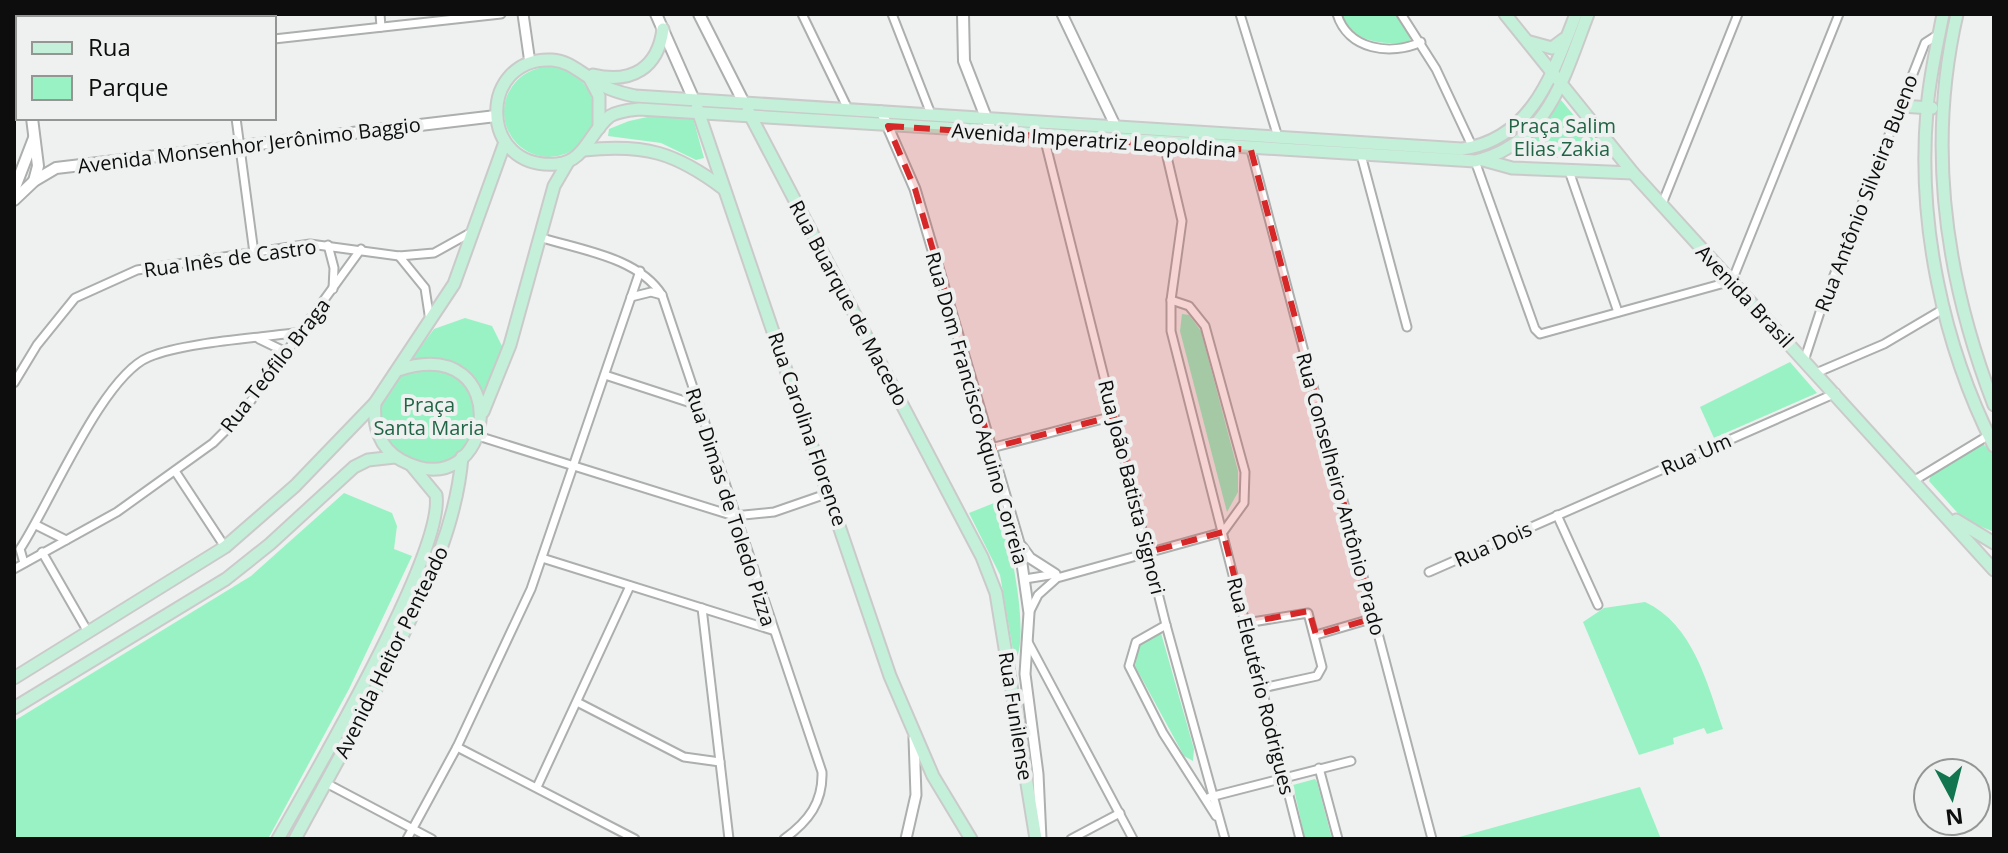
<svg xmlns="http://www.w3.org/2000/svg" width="2008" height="853" font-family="'Open Sans',sans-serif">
<rect width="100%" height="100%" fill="#eef1ef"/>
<g fill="#99f2c4">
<path d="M1342 14H1395L1412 38 1407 43C1380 44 1353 43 1342 14Z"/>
<circle cx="549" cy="112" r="45"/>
<polygon points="1561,100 1607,155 1608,160 1512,156 1513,149 1539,128"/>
<polygon points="652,116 693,118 704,158 696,160 661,143 608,136 609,129 629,121"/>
<polygon points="1182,314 1189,315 1201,331 1238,471 1238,492 1227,512 1180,331"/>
<path d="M465 318 492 326 503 348 485 395C466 365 445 358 411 360L434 329Z"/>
<polygon points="1790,362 1817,393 1714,438 1700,407"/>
<circle cx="428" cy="416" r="48"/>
<polygon points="1982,444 1990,448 1994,456 1994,532 1963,519 1929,481 1931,475"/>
<polygon points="344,493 392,513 397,526 394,549 412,556 349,689 268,839 14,839 14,721 251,576"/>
<path d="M999 501C1008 533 1029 627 1017 657L1014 656 1000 575 969 513Z"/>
<path d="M1645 602C1693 624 1707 683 1723 729L1707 734 1704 728 1673 738 1674 744 1639 755 1583 622 1604 608Z"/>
<polygon points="1161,633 1194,749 1193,761 1184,756 1135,666 1140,643"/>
<polygon points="1315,779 1317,782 1332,839 1305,839 1293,785"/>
<polygon points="1640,787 1661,839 1452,839"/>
</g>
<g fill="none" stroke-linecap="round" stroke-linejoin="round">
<defs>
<g id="minor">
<polyline points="171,14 172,18"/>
<polyline points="380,14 381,27"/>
<polyline points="802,14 848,109"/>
<polyline points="892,14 931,114"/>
<polyline points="1240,14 1278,137"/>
<path d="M1337 14C1348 50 1391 56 1421 42"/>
<polyline points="1401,14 1436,69 1473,148"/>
<polyline points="274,39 501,14"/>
<polyline points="236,118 254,253"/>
<polyline points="1043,133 1166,625 1225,839"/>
<polyline points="1164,144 1182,221 1171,300 1171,331 1300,839"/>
<polyline points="1251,150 1432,839"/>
<polyline points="1361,155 1407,327"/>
<polyline points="1475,161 1535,329 1540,334 1732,281 1839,14"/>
<polyline points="1569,171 1618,312"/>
<polyline points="1662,204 1738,14"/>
<path d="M539 237C580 250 638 257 662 295L822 772C823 802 809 821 784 839"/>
<polyline points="328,245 334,268 333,289"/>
<polyline points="399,256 425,288 430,321"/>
<polyline points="631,297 651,292 662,295"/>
<polyline points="259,339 286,352"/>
<polyline points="1804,361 1822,306 1925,43 1939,34"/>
<polyline points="1816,373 1884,344 1945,308"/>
<polyline points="605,375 697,405"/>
<polyline points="14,383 37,345 75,298 137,270 310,244 399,256 434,253 470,233"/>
<polyline points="478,436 734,516 774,512 829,493"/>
<polyline points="991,448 1114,416"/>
<polyline points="175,471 225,547"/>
<polyline points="1915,480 1994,432"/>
<polyline points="1557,515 1598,605"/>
<polyline points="36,525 66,540"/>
<polyline points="42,552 88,632"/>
<polyline points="542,558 772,630"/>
<path d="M24 563 20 549C50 504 102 376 149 357 185 342 260 338 301 332"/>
<polyline points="14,569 117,512 213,443 239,417 361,249"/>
<polyline points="1429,572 1836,393"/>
<polyline points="1025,579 1056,574"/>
<polyline points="702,608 729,839"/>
<polyline points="1029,613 1038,595 1057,578 1223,532 1244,503 1245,472 1205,326 1189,306 1171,300"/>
<polyline points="1246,623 1308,613 1322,667 1317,676 1262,688"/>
<polyline points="1166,625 1136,642 1129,666 1163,733 1216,816"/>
<polyline points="1316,635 1374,618"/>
<polyline points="1028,642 1133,839"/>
<polyline points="577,702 684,757 720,762"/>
<polyline points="457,747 635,839"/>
<polyline points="1319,768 1338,839"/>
<polyline points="326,783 432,839"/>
<polyline points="537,787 630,586"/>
<polyline points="1210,797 1351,761"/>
<polyline points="407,839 457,747 531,589 640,271"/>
<polyline points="1071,839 1120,813"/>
</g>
<g id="tertiary">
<polyline points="523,14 530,63"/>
<polyline points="1062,14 1115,125"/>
<polyline points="881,111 915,189 1019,543 1029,613 1025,674 1038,774 1041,839"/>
<polyline points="1022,547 1030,558 1055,574"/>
<polyline points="906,839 916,795 914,738"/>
</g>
<g id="secondary">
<polyline points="656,14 694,100"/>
<polyline points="699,14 744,103"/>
<polyline points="963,14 964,61 992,133"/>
<polyline points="14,67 18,68"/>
<polyline points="32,118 38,166 34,181"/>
<polyline points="14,190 34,138"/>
<polyline points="14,200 34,181 56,168 496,116"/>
</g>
<g id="primary">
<polyline points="1505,14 1633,173 1994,570"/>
<path d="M1576 14C1553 72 1533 139 1462 149L635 96C620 93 602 87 590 78 577 70 568 61 552 60 478 56 477 171 557 164 585 162 590 131 610 116 618 111 630 110 639 109L1475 161C1548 144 1564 76 1588 14"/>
<path d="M1943 14C1937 46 1929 78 1927 110 1917 223 1943 345 1994 446"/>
<path d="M1957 14C1926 148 1945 278 1994 405"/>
<polyline points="1530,42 1552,48 1564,39"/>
<path d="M593 75C632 84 658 68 663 29"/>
<polyline points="590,79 599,96 599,128"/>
<polyline points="1901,106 1932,108"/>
<polyline points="697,108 890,676 933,776 971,839"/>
<polyline points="748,111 982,557 996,593 1036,839"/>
<path d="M584 150C645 144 675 152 724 189"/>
<polyline points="1483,160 1512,168 1633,173"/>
<path d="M398 370C518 331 496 511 401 460 379 448 373 425 375 403L454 284 505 142"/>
<polyline points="483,412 510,345 554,186 568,162"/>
<polyline points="1956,520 1994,543"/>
<polyline points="14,678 225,547 295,486 375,403"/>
<polyline points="14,708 226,579 270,544 354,467 368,460 395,457"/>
<path d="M278 839C312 779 445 552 436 495L412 466"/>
<path d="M295 839C329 776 364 715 395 651 426 587 456 528 462 457"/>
</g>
</defs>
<use href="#minor" stroke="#acafad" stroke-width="11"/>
<use href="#tertiary" stroke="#acafad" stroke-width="13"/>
<use href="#secondary" stroke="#acafad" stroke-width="14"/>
<use href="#primary" stroke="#cacaca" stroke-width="15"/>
<use href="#minor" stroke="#fff" stroke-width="7"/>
<use href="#tertiary" stroke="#fff" stroke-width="9"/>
<use href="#secondary" stroke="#fff" stroke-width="10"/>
<use href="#primary" stroke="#c4f0d9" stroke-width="11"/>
</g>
<path fill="#d62828" fill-opacity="0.2" stroke="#d62828" stroke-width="6" stroke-dasharray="16 10" stroke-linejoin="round" d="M888 126 1251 150 1374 618 1316 635 1309 611 1246 623 1223 532 1149 552 1114 416 991 448 915 189Z"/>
<g text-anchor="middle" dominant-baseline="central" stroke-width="8" stroke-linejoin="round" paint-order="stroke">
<g font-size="20" fill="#216546" stroke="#eef1ef">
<text x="1562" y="125">Praça Salim<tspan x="1562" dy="23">Elias Zakia</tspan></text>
<text x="429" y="404">Praça<tspan x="429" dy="23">Santa Maria</tspan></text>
</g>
<g font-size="20" fill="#0c0d0c" stroke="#eef1ef">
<text transform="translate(1094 140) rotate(4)">Avenida Imperatriz Leopoldina</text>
<text transform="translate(249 145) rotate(-7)">Avenida Monsenhor Jerônimo Baggio</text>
<text transform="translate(1866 193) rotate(-69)">Rua Antônio Silveira Bueno</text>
<text transform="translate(230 258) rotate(-8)">Rua Inês de Castro</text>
<text transform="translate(1745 296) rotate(47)">Avenida Brasil</text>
<text transform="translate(849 303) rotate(62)">Rua Buarque de Macedo</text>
<text transform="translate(275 365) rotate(-52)">Rua Teófilo Braga</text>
<text transform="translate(977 408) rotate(74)">Rua Dom Francisco Aquino Correia</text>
<text transform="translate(808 429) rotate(71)">Rua Carolina Florence</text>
<text transform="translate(1696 454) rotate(-24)">Rua Um</text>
<text transform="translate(1132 487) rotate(76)">Rua João Batista Signori</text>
<text transform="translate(1341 494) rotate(75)">Rua Conselheiro Antônio Prado</text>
<text transform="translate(731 507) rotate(72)">Rua Dimas de Toledo Pizza</text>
<text transform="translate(1493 544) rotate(-24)">Rua Dois</text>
<text transform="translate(391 652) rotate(-64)">Avenida Heitor Penteado</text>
<text transform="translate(1261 686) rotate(76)">Rua Eleutério Rodrigues</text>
<text transform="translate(1016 716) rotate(81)">Rua Funilense</text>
</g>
</g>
<rect width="2008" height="853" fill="none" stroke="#0c0d0c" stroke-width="32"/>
<rect x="16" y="16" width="260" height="104" fill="#eef1ef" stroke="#949694" stroke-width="2"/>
<rect x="32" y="42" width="40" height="12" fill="#c4f0d9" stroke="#949694" stroke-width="2"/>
<text x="88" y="56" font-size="24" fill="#0c0d0c">Rua</text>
<rect x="32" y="76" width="40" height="24" fill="#99f2c4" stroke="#949694" stroke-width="2"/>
<text x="88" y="96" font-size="24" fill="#0c0d0c">Parque</text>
<g transform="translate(1952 797) rotate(173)"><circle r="38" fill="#eef1ef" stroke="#949694" stroke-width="2"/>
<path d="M0-6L14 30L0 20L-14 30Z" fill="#11764f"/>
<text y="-12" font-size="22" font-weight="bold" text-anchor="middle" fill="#0c0d0c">N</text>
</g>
</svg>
